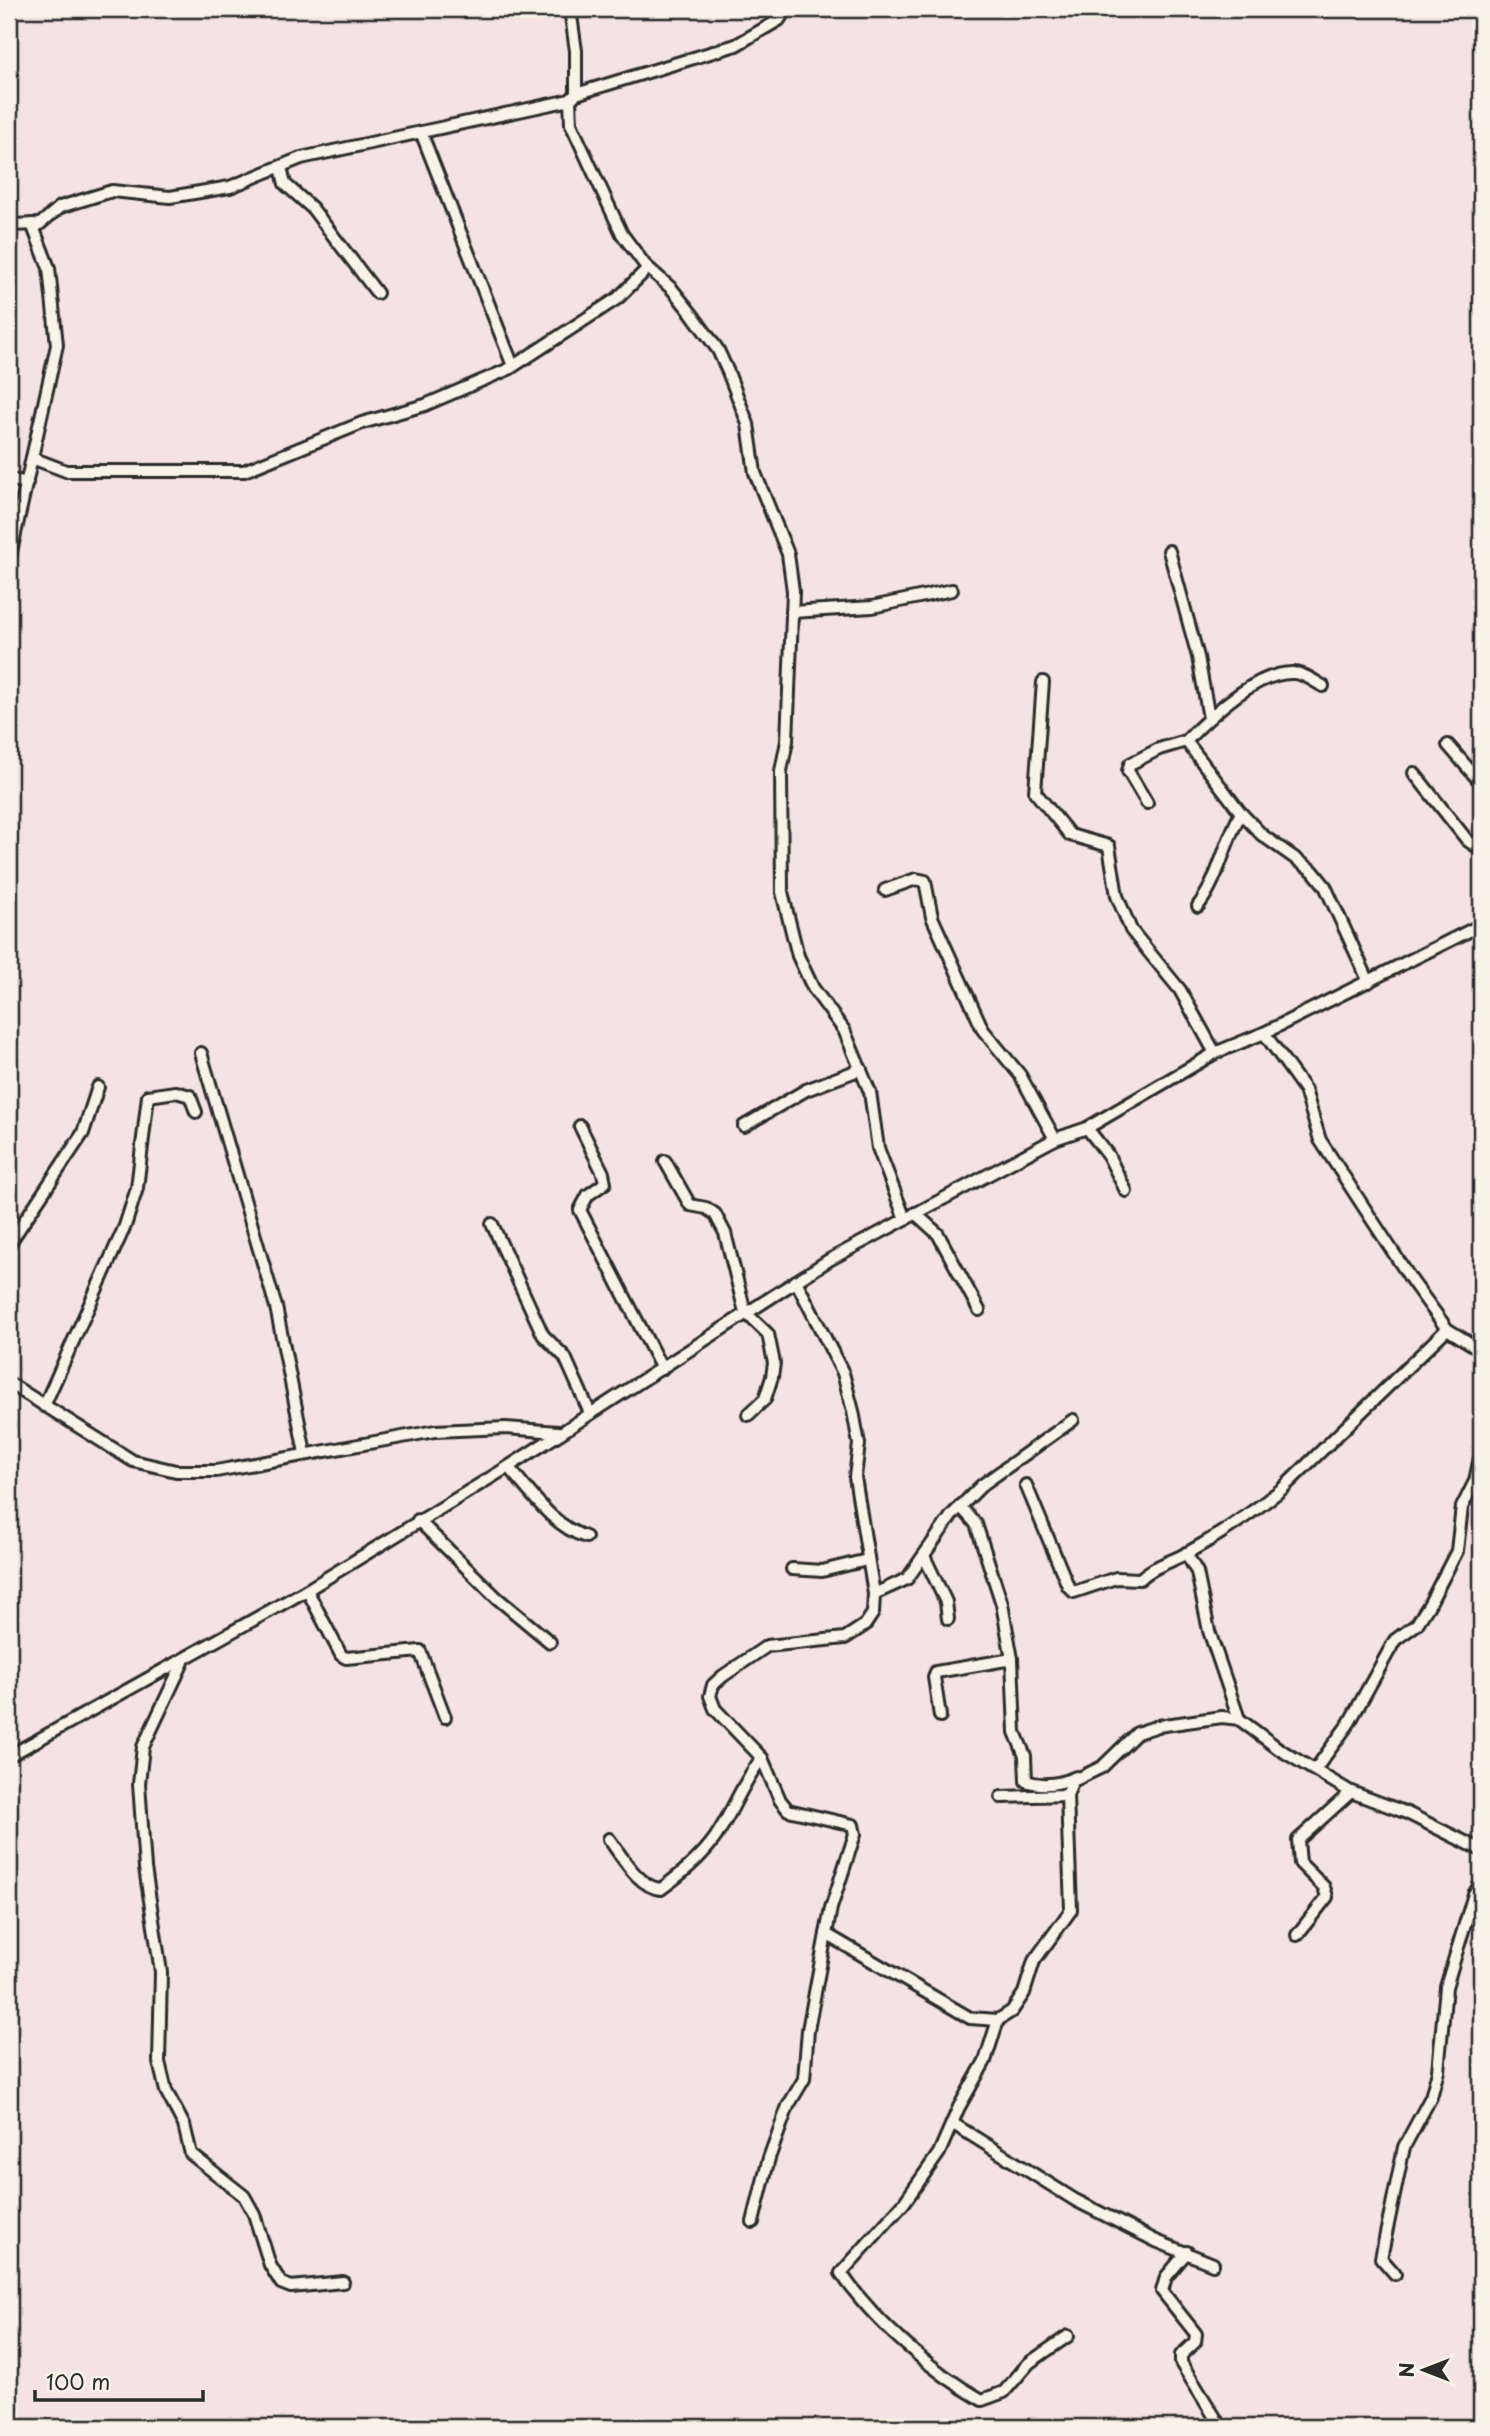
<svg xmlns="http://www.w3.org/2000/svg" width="1490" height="2436" font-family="'Playpen Sans',sans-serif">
<rect width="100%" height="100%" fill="#f4e2e4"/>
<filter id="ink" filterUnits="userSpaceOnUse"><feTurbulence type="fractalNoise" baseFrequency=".0143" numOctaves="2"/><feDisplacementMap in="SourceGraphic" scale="14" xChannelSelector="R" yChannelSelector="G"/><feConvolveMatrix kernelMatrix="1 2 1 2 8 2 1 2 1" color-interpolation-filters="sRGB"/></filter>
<g filter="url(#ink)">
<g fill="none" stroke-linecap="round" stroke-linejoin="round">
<defs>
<g id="street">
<polyline points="570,9 576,51 576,94"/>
<polyline points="570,100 571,124 622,234 645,265 672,289 692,314 718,350 728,372 748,424 755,473 788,554 793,591 787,741 781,771 782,892 798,956 813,988 844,1030 870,1092 878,1148 905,1219"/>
<polyline points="421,132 513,366"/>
<polyline points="281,167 285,184 312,208 377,293"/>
<polyline points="9,225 40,224 60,207 112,191 170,197 230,187 301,158 570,100 576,94 736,45 779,20 786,9"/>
<polyline points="32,458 66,471 244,471 362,423 425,405 509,369 618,298 648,268"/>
<polyline points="9,479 27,483"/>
<polyline points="1169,551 1198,657 1209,718"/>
<polyline points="9,561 57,345 49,268 32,224"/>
<polyline points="792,612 872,607 952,590"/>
<polyline points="1043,682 1035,792 1070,835 1109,846 1117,896 1131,930 1180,990 1215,1053"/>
<path d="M1186 741C1210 716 1257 671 1294 673 1304 673 1315 682 1323 686"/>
<polyline points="1448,745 1481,783"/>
<polyline points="1414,773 1467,840 1474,845 1481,844"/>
<polyline points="1147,803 1128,771 1130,764 1159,749 1186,741 1241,813 1262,835 1313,871 1325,886 1369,982"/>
<polyline points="885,890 916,879 925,881 932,917 983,1030 1020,1075 1055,1139"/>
<path d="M1198 906C1219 879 1224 843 1241 813"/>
<polyline points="1264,1033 1305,1090 1320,1140 1412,1281 1447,1329 1481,1350"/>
<polyline points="201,1053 276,1307 305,1453"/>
<polyline points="580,1126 603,1173 605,1183 588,1195 580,1210 662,1369"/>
<polyline points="744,1126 806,1090 861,1069"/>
<polyline points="1087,1128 1108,1155 1126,1191"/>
<polyline points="665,1161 690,1205 706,1208 715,1214 725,1233 745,1312 768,1334 774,1363 772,1377 765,1399 748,1415"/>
<polyline points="915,1213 938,1234 979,1310"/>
<polyline points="492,1224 543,1335 565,1357 590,1413"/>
<polyline points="9,1244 83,1133 98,1087"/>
<polyline points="796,1281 843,1373 853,1411 859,1444 855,1477 874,1594 873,1613 865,1625 845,1638 767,1646 723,1676 713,1685 710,1696 715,1709 762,1758 780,1800 788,1810 853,1825 855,1834 831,1908 826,1934 970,2018 998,2020 1012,2011 1024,1993 1034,1961 1071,1910 1067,1795 1073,1781 1102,1767 1137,1733 1158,1726 1222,1717 1239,1719 1279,1749 1351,1792 1407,1813 1481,1850"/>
<polyline points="9,1383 133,1461 176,1471 216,1471 435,1431 506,1428 558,1432"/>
<polyline points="44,1406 125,1226 137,1188 148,1096 176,1092 190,1096 196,1112"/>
<path d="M508 1467C531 1492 552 1526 586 1537"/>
<path d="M1026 1485 1068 1586 1074 1592 1116 1578 1140 1579C1153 1566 1171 1562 1187 1553 1220 1535 1252 1513 1282 1489L1447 1329"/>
<path d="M960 1506 976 1524 1002 1604 1012 1659 1015 1732 1025 1756 1026 1781C1043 1787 1060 1784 1076 1777"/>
<polyline points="418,1520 497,1598 550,1642"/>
<polyline points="1186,1553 1197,1572 1209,1631 1239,1719"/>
<polyline points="924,1556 946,1602 948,1619"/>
<polyline points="792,1569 822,1571 867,1560"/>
<polyline points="307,1590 341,1655 346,1658 420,1651 445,1717"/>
<polyline points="874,1594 907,1579 952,1515 982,1485 1073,1420"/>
<polyline points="183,1662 143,1747 139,1784 145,1868 161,1972 159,2062 166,2091 184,2125 191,2154 244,2196 254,2214 270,2265 281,2283 291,2287 343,2282"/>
<polyline points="940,1716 934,1677 936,1672 1012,1659"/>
<polyline points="9,1756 307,1590 508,1467 829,1260 1055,1139 1087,1128 1215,1053 1264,1033 1481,925"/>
<polyline points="1315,1770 1349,1723 1395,1640 1417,1624 1429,1605 1457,1551 1462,1507 1475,1481 1481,1453"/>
<polyline points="1001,1797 1067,1795"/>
<path d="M609 1839C621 1855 639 1888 661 1889 683 1873 707 1853 720 1830 735 1806 744 1780 762 1758"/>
<polyline points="1297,1935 1327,1897 1324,1887 1300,1863 1298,1840 1351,1792"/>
<path d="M998 2020 985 2061 959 2107 939 2153 904 2203 841 2273C873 2320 932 2372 982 2400L1004 2392 1029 2363 1068 2336"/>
<polyline points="952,2123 1075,2200 1156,2241 1213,2264"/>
<polyline points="753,2222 769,2158 788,2106 804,2079 808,2030 826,1934"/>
<polyline points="1187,2252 1166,2277 1162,2291 1196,2334 1195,2342 1181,2355 1181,2363 1221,2427"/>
<polyline points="1395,2274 1381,2258 1404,2147 1431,2097 1438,2071 1446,1987 1474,1894 1481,1883"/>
</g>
</defs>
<use href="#street" stroke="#2b2b2b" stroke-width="16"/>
<use href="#street" stroke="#f7f3e8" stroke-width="10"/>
</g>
</g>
<rect width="1490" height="2436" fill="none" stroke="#f7f3e8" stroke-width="35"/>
<rect x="18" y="18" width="1455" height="2401" fill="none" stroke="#2b2b2b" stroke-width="2.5" filter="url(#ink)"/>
<g transform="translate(1424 2370) rotate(270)" stroke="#f7f3e8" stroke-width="5" paint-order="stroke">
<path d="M0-5L12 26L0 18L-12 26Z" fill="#2b2b2b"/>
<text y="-10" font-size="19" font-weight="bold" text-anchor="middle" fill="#2b2b2b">N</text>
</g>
<path d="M35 2390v10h168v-10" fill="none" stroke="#2b2b2b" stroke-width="3.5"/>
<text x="46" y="2390" font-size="21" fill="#2b2b2b" stroke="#f7f3e8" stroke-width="5" paint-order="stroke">100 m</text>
</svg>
